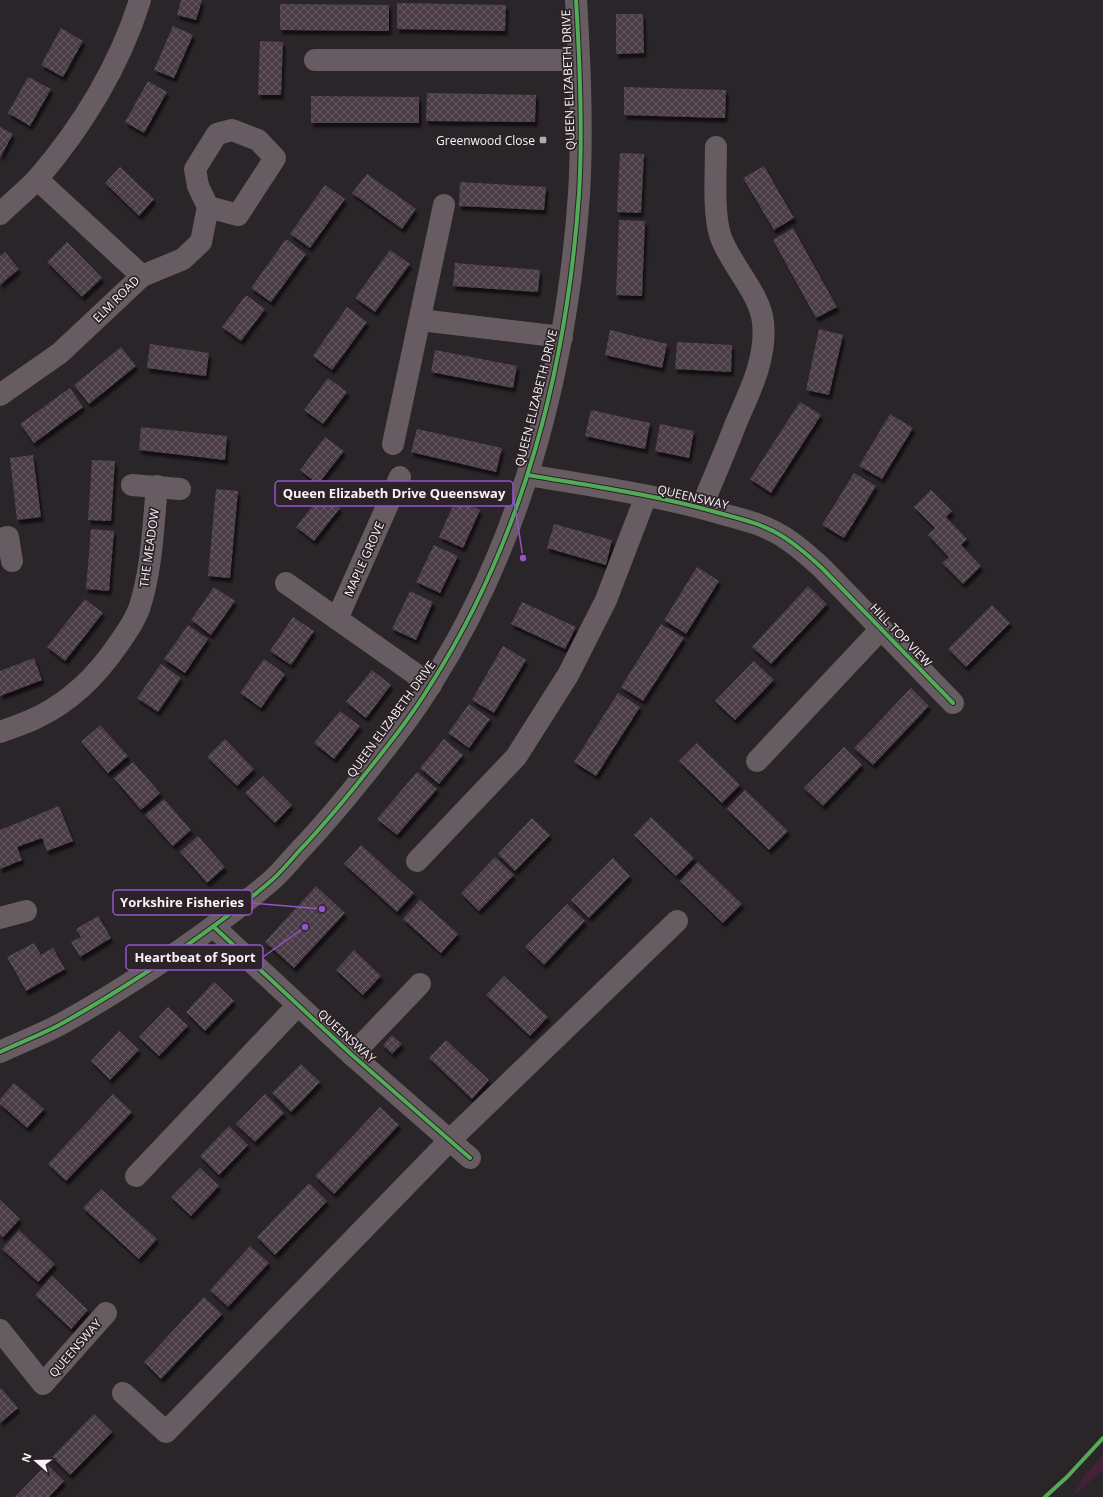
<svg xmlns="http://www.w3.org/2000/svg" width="1103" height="1497" font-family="'Open Sans',sans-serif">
<defs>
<pattern id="building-cross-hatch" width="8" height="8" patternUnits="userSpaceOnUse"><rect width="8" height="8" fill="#4b3e46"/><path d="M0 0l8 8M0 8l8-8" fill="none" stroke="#665a61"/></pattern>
<filter id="shadow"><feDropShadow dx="2.5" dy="4.5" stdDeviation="1" flood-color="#0009"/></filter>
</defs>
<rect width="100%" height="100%" fill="#2a2528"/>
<polygon fill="#442137" points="1103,1455 1103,1470 1072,1497 1086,1474"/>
<g fill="url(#building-cross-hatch)" filter="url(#shadow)">
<polygon points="181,0 202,0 196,20 177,15"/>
<polygon points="397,3 506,5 505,31 397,29"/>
<polygon points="280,4 389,5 389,31 280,30"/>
<polygon points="616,14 643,14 644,53 616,54"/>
<polygon points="173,26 193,35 174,78 154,70"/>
<polygon points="61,28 83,41 63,77 41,65"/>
<polygon points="260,41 283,42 281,95 258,95"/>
<polygon points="28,77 51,89 30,126 8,113"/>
<polygon points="148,81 167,92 144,133 125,122"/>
<polygon points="624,87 726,90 725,118 624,115"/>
<polygon points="427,93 536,95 535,122 426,121"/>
<polygon points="311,96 419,97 419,123 311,123"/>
<polygon points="0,127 13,134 0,158"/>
<polygon points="620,153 644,154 641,213 617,212"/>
<polygon points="764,166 794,218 774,230 743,178"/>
<polygon points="120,167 154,199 139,216 105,183"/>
<polygon points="367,174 416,209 402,229 352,193"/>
<polygon points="460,182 546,187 544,210 459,206"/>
<polygon points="325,185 345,199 310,248 290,234"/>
<polygon points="619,220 645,221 642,296 616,295"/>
<polygon points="793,228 837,307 816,318 773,240"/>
<polygon points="286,239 306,254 271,302 251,288"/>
<polygon points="67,242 102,278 82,297 47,262"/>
<polygon points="390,250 410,264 375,312 355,298"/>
<polygon points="5,252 19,269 0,285 0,256"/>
<polygon points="455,263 540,270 538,292 453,286"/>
<polygon points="246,295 265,309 241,341 222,327"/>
<polygon points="347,307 367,322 332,370 313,356"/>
<polygon points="819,329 843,335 829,395 806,390"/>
<polygon points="610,330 667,344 662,368 605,355"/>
<polygon points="677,342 732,345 731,372 675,369"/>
<polygon points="150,344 209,353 206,376 147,368"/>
<polygon points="121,347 136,366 89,404 74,385"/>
<polygon points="435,350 517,366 513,388 431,372"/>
<polygon points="328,378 347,392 323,424 304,410"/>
<polygon points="70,388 83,407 34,443 20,424"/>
<polygon points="800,402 821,415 771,493 750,479"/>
<polygon points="591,410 650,423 645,449 585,436"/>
<polygon points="890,414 913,428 882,479 859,466"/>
<polygon points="660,424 694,431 689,458 655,451"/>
<polygon points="141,427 227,436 225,460 139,450"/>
<polygon points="417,429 502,448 496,472 411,452"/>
<polygon points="325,437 344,451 318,484 300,470"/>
<polygon points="33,455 41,517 17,520 10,458"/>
<polygon points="92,460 115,461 111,521 88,520"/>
<polygon points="854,473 876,486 844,538 822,525"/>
<polygon points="216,489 238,491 230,578 208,576"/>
<polygon points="931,490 952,511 946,517 967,539 961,545 981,566 963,584 942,563 949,557 928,535 935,528 914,507"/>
<polygon points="322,494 340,508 314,541 296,527"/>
<polygon points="456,499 480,510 463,548 439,537"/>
<polygon points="554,524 612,540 606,565 547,548"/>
<polygon points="91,529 114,531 109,591 86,589"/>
<polygon points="434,545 458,556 440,593 416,582"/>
<polygon points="697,567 719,581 686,634 664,620"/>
<polygon points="808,586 827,604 771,664 752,647"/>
<polygon points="214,587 235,601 211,635 191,620"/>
<polygon points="410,591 433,602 416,640 392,629"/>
<polygon points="85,599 103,613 65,661 47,647"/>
<polygon points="522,602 576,627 565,649 511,624"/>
<polygon points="992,605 1010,623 966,667 948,649"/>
<polygon points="293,617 314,631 291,665 270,651"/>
<polygon points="661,624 684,638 643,701 621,687"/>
<polygon points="188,625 208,639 185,673 164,659"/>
<polygon points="503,646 526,660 494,713 472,700"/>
<polygon points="34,658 42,680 0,696 0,671"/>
<polygon points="264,659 285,674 261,708 240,693"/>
<polygon points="754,661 774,680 735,720 715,701"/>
<polygon points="161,664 181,678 158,712 137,698"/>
<polygon points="372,670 391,685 366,718 346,702"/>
<polygon points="911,688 929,706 873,765 854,748"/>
<polygon points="618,693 640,707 596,776 574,762"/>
<polygon points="469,704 490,719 469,748 448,733"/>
<polygon points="340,711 360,726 334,759 314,743"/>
<polygon points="100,725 128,756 108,773 81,742"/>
<polygon points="225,739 254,769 237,786 207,757"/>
<polygon points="444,739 463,755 439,784 420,768"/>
<polygon points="697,743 740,785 722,803 679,761"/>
<polygon points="844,747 862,765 823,806 804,788"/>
<polygon points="133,762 160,793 141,810 114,778"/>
<polygon points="417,772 437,789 397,835 377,819"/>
<polygon points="263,776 292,805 275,823 245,793"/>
<polygon points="745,790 788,831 769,850 727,809"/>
<polygon points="164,799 191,830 173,846 145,815"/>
<polygon points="59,806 73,841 47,851 42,838 17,847 22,860 0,869 0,830"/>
<polygon points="651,817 694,858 676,876 634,835"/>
<polygon points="532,818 550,835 515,871 498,854"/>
<polygon points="198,836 225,867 207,883 180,852"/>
<polygon points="361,845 414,893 397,912 344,864"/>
<polygon points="495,857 514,875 479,911 461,893"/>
<polygon points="613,858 630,876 589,918 571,900"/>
<polygon points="698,862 742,904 723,923 680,881"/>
<polygon points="316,886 345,913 294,968 265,942"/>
<polygon points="420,900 458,934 441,953 403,919"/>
<polygon points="567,904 585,921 544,965 525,947"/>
<polygon points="98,916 111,938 80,957 71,942 81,937 76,929"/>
<polygon points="34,943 41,955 53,948 65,969 26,991 7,957"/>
<polygon points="354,950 381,976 363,995 336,970"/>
<polygon points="504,976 548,1017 530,1036 486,995"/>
<polygon points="214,982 234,1001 205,1031 186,1012"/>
<polygon points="168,1007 188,1026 159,1056 139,1037"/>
<polygon points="119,1031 139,1050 110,1080 91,1061"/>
<polygon points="392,1035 402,1044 392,1054 383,1045"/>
<polygon points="446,1040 489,1080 472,1099 429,1058"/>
<polygon points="301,1064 320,1082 291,1112 272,1093"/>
<polygon points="14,1083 44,1109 27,1128 0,1104 0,1099"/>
<polygon points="113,1094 132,1112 66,1181 48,1164"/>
<polygon points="265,1094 284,1113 255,1142 236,1124"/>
<polygon points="380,1107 399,1125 334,1194 315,1176"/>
<polygon points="229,1126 248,1145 219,1175 200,1156"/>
<polygon points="200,1168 219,1186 191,1216 171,1197"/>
<polygon points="309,1183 327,1201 275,1255 257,1237"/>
<polygon points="101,1189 157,1239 139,1259 83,1208"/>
<polygon points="0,1200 20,1219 3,1237 0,1235"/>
<polygon points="19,1230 55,1264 38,1282 2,1249"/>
<polygon points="250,1246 269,1263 228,1307 210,1290"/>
<polygon points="52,1276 88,1310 71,1329 35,1295"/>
<polygon points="204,1297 222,1314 161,1379 144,1362"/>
<polygon points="1,1388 18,1408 0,1423 0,1389"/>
<polygon points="94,1414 112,1432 70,1475 52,1457"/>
<polygon points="47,1464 64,1481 49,1497 15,1497"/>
</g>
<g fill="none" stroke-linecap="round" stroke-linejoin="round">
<g stroke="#665c61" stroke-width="22">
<polyline points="315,60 579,60"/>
<path d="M0 214C12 202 26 191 38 178 82 127 120 65 140 0"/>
<polyline points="142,276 183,259 201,242 208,207 198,186 195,169 217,134 232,130 258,140 275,158 238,215 208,207"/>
<polyline points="420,320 562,337"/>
<polyline points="0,395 60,353 142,276 37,179"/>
<polyline points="393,444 444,205"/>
<path d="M528 475C592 486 657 495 719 513 741 519 763 524 782 536 797 545 810 557 822 568L953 703"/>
<polyline points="132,485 180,489"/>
<path d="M701 508C713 480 725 452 736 423 750 391 767 358 763 322 760 293 729 263 720 235 713 211 716 172 716 147"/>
<polyline points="0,539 8,537 12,561"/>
<polyline points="286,583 431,685"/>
<polyline points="337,619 400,477"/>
<path d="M0 732C13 727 27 723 40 716 72 700 97 675 117 646 125 635 134 622 139 609 152 570 153 527 157 486"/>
<polyline points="757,761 881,629"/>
<polyline points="417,861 516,757 568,675 606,600 646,496"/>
<polyline points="0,918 26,911"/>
<polyline points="214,927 352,1055 470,1158"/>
<path d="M0 1052C19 1043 40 1035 59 1025 101 1002 140 977 180 950 212 928 243 905 272 880 282 871 290 861 299 851 321 828 342 803 362 778 386 748 411 717 431 684 524 538 567 365 579 194 583 130 580 64 576 0"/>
<polyline points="352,1055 420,984"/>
<polyline points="136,1176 298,1005"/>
<polyline points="0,1330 43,1384 106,1313"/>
<polyline points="123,1393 166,1432 450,1140 677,921"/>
</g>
<defs>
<g id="cycleway">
<path d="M528 475C592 486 657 495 719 513 741 519 763 524 782 536 797 545 810 557 822 568L953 703"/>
<polyline points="214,927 352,1055 470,1158"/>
<path d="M0 1052C19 1043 40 1035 59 1025 101 1002 140 977 180 950 212 928 243 905 272 880 282 871 290 861 299 851 321 828 342 803 362 778 386 748 411 717 431 684 524 538 567 365 579 194 583 130 580 64 576 0"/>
<polyline points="1045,1497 1067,1477 1103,1438"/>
</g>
</defs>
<use href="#cycleway" stroke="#2c2328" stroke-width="6"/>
<use href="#cycleway" stroke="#51ab58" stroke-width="4"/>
</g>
<rect fill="#b1aaae" stroke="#2c2328" stroke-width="1.5" x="539" y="136" width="8" height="8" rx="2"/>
<g text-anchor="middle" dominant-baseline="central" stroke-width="3.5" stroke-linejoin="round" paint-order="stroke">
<g font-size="12" fill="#f9f2f6" stroke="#2c2328">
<text transform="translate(568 80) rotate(-92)">QUEEN ELIZABETH DRIVE</text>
<text transform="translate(116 299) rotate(-45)">ELM ROAD</text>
<text transform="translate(536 398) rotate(-76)">QUEEN ELIZABETH DRIVE</text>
<text transform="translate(693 497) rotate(13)">QUEENSWAY</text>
<text transform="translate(149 548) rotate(-82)">THE MEADOW</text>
<text transform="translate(364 559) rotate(-66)">MAPLE GROVE</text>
<text transform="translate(901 635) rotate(46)">HILL TOP VIEW</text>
<text transform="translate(391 719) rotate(-54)">QUEEN ELIZABETH DRIVE</text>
<text transform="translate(347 1036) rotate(42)">QUEENSWAY</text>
<text transform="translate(75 1348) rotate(-49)">QUEENSWAY</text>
</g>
<g font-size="12" fill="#f9f2f6" stroke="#2c2328" text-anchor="end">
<text x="535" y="140">Greenwood Close</text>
</g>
</g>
<path fill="none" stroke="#9454ca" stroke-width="1.5" d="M523 558L513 494M322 909L252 903M305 927L263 957"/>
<g fill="#9454ca" stroke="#2c2328" stroke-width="1.5">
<circle cx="523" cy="558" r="4"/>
<circle cx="322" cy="909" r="4"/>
<circle cx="305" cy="927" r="4"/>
</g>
<g fill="#2c2328" stroke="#9454ca" stroke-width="1.5">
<rect x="275" y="481" width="238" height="25" rx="4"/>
<rect x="113" y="890" width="139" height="25" rx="4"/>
<rect x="126" y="945" width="137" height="25" rx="4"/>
</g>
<g font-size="13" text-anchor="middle" font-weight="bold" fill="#f9f2f6">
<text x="394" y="498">Queen Elizabeth Drive Queensway</text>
<text x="182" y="907">Yorkshire Fisheries</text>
<text x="195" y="962">Heartbeat of Sport</text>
</g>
<g transform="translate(36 1461) rotate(290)" stroke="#2c2328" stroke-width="3" paint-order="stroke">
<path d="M0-3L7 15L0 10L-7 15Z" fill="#f9f2f6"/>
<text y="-6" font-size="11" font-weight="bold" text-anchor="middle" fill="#f9f2f6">N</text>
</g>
</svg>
